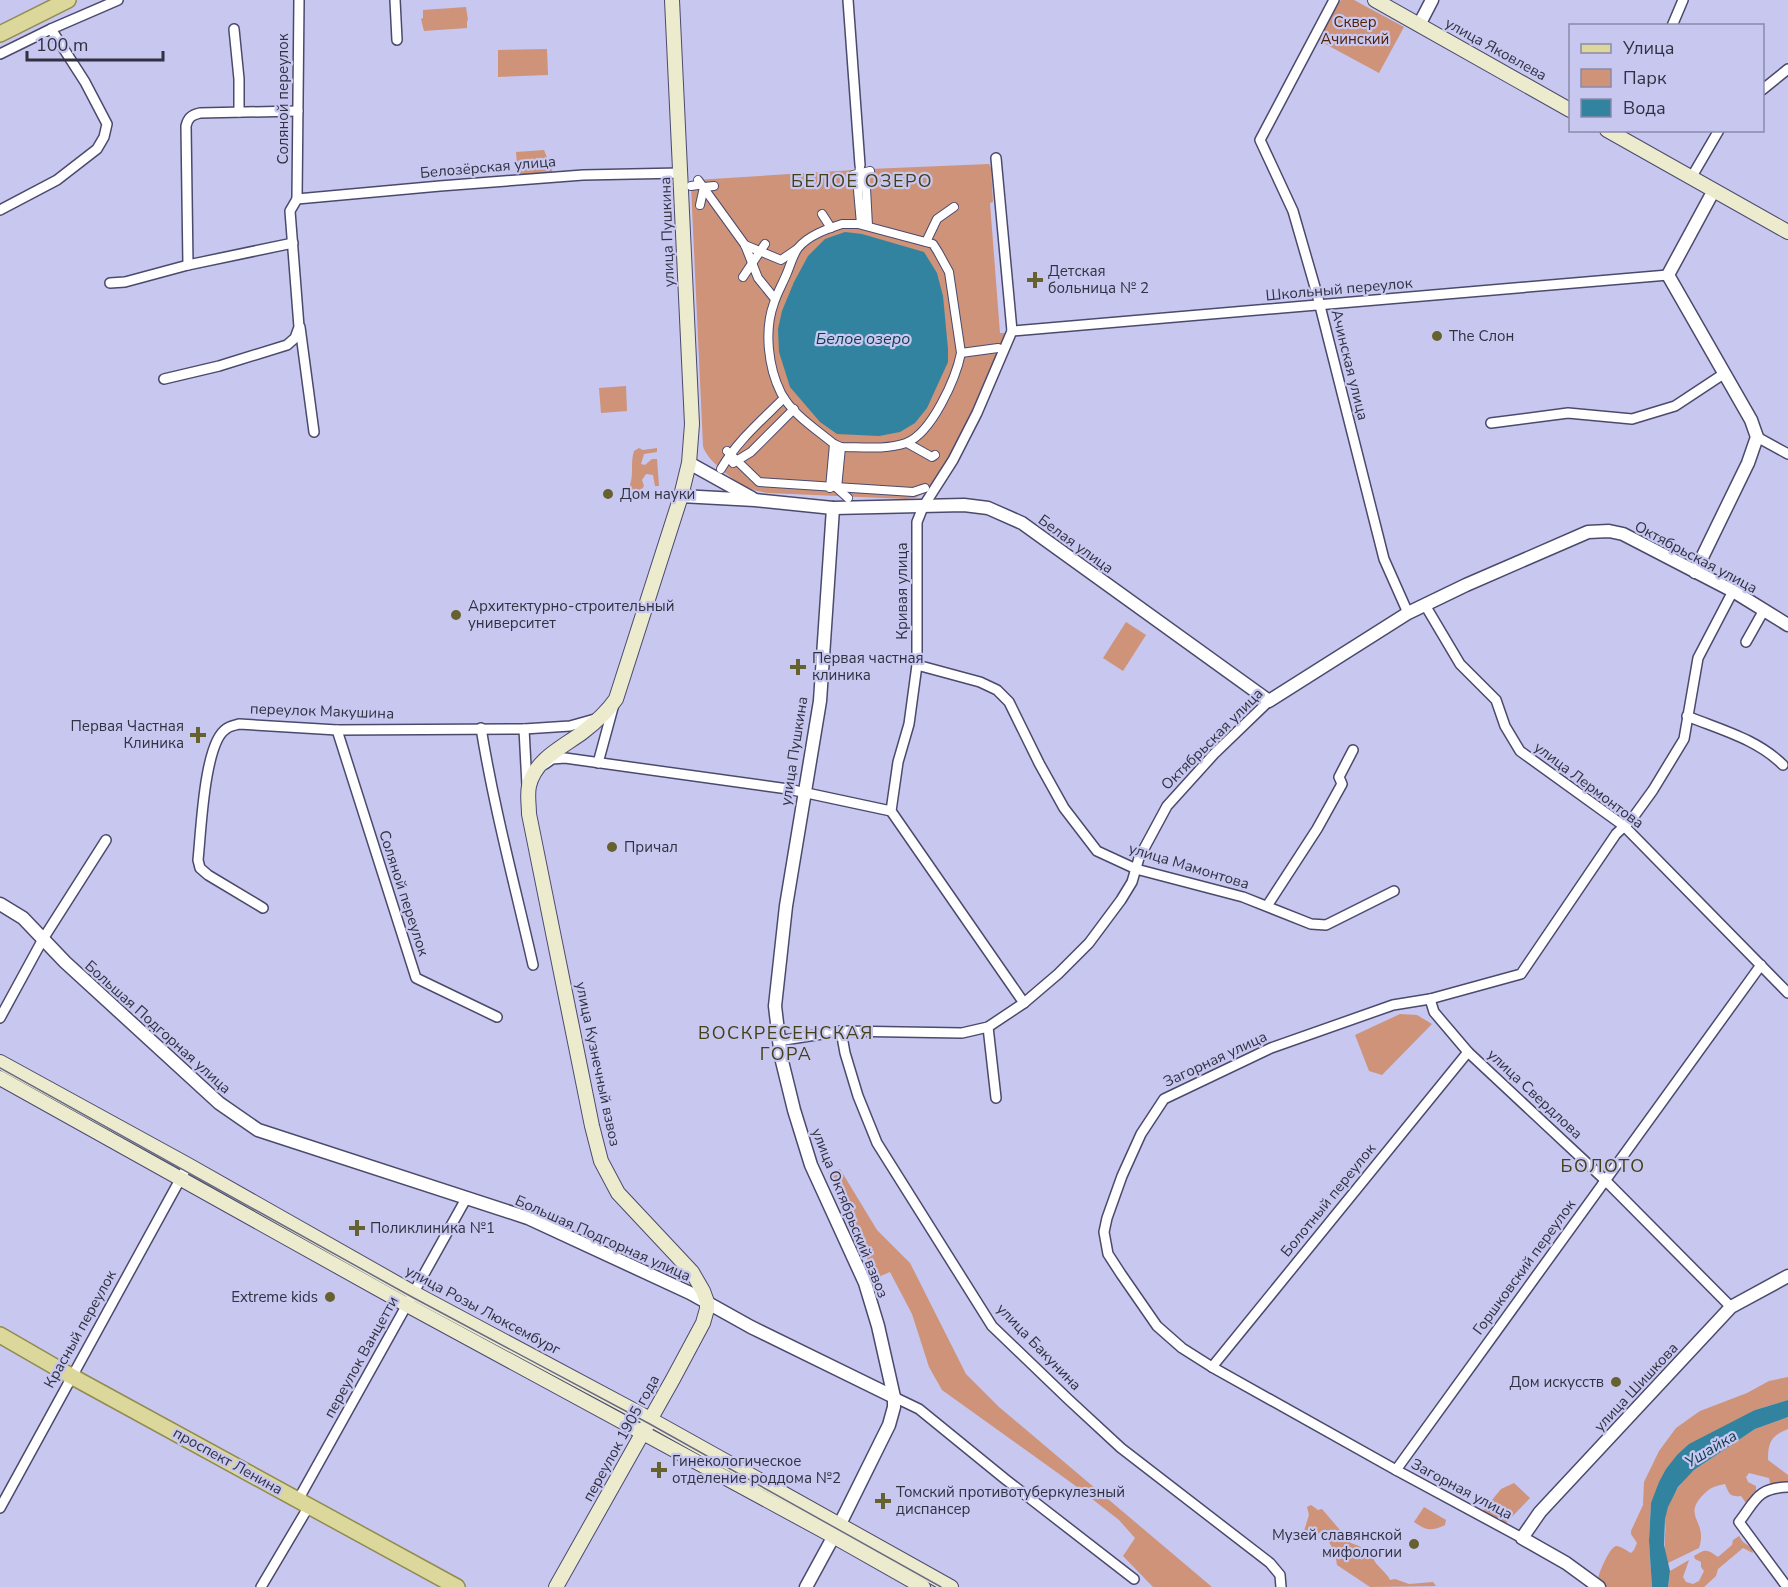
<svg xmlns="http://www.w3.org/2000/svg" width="1788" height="1587" font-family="'Nunito Sans',sans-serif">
<rect width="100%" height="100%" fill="#c7c7f0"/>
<g fill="#ce9378">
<polygon points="1341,0 1354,0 1404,27 1379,73 1318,40"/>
<polygon points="466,7 468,20 467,21 467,28 424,31 421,19 423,18 423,10"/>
<polygon points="547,49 548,75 498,77 498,50"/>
<polygon points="544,150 553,173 518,176 516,152"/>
<path d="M989 164 991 168 993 202 990 203 1000 333H1005L1000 351 957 442 933 484 925 493 915 498 906 499 768 493C762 492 755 491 749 488 735 482 706 460 703 446L691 186 696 180 870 169Z"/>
<polygon points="626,386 627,411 601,413 599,388"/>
<path d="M639 448 643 450 657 448V452L644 454 641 464 645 465 652 459H657L659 486H655L653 475 646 474 642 480 644 486 641 490H633L630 485C634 472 630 464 634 451Z"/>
<polygon points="1126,622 1146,635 1123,671 1103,658"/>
<polygon points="1400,1014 1417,1015 1432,1024 1382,1075 1369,1071 1355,1035"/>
<polygon points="840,1169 877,1230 910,1263 966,1374 999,1407 1212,1587 1153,1587 1123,1556 1135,1538 1119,1520 1073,1484 942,1390 929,1367 912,1314 890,1272 876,1278 828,1173"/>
<path d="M1788 1377V1400L1755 1410 1651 1503 1649 1541 1652 1587H1607L1598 1578C1600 1571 1609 1548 1616 1546 1621 1546 1627 1551 1631 1553L1634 1550 1637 1543 1631 1534V1531L1643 1505 1644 1482 1659 1451 1676 1428 1700 1411 1747 1393 1769 1381Z"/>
<path d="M1788 1417V1429C1771 1436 1768 1442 1768 1460L1788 1475V1484L1774 1485 1770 1483 1769 1478 1749 1473 1746 1477 1748 1482 1756 1486V1491L1746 1503 1741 1496C1730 1497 1729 1494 1725 1484 1715 1486 1711 1487 1704 1494 1684 1514 1702 1519 1701 1538 1701 1541 1700 1545 1699 1548L1668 1563C1663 1554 1665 1545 1665 1535 1666 1530 1665 1525 1665 1520 1667 1500 1680 1483 1694 1470L1755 1429Z"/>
<polygon points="1514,1483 1530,1498 1505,1524 1483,1511 1501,1489"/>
<path d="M1311 1505 1318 1510 1322 1509 1351 1543 1359 1546 1373 1557C1375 1566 1386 1571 1390 1580L1395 1579 1409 1584 1433 1582 1436 1586 1370 1587 1337 1565 1335 1552 1322 1531 1313 1537 1304 1531 1309 1515 1307 1507Z"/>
<path d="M1424 1507 1446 1520 1445 1525C1430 1532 1426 1530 1414 1522Z"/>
<path d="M1739 1536 1743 1542 1752 1548 1753 1553 1743 1548 1718 1569 1716 1576 1704 1587H1668L1670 1571 1689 1560 1683 1577 1686 1582 1693 1584 1699 1581 1704 1571 1701 1567V1562L1695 1559 1694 1556C1706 1549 1706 1549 1718 1557L1732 1545 1733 1540Z"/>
</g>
<g fill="#3183a0">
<polygon points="845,232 862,234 924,252 937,273 943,296 948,349 948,362 927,408 915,423 900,432 879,436 837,434 820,422 790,387 779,352 778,329 782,311 794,282 808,256 825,239"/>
<polygon points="1788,1400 1788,1417 1755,1429 1694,1470 1678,1487 1668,1507 1665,1519 1664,1545 1670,1571 1668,1587 1652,1587 1649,1541 1651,1503 1659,1482 1666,1469 1677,1455 1689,1444 1755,1410"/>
</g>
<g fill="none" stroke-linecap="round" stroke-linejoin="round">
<defs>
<g id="pedestrian">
<polyline points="860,165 858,190 861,224"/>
<polyline points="853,175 870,171"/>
<polyline points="862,177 866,188 868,226"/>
<polyline points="698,180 745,245 758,278 775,299"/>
<polyline points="691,186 698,185"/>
<polyline points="700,205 704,187 714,186"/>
<polyline points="822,214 831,228"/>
<path d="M842 224H858L933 244 938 252 949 272 961 353C956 378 932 433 906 443 886 450 861 447 841 447L834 444C816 429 792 414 781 393 768 367 764 330 774 303 777 293 783 283 787 273 790 266 793 255 798 248 809 235 827 229 842 224Z"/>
<polyline points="926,242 937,219 954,207"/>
<polyline points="745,245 781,260 797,249"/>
<polyline points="743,277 765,244"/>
<polyline points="961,353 998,348"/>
<polyline points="907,443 932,457 935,455"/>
<polyline points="841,447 837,488 848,498"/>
<polyline points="727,451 759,482 913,492 925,488"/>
<polyline points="733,463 751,452 794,409"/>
<path d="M721 469C737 441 762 420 784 398"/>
<polyline points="830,488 834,444"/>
</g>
<g id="minor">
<polyline points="395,0 397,40"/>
<polyline points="848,0 860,165"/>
<polyline points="1334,0 1260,140 1293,211 1317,294 1384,559 1408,613"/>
<polyline points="1672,26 1683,0"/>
<polyline points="234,29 239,79 239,112"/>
<polyline points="0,54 51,29 118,0"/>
<polyline points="1762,90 1788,69"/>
<polyline points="996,158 1012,331 977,413 953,460 923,507 917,522 917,665 909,724 898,762 891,811 1024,1003"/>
<polyline points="1691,178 1719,130"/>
<polyline points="297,199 440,186 583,175 681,173"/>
<polyline points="0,210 57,180 97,149 104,137 107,124 85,82 51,29"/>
<path d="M188 265 186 126C188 118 191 115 200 113L298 111"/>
<polyline points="110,283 125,282 188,265 293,243"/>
<polyline points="300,327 314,432"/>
<polyline points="1012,331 1668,275"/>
<polyline points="164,379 219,366 287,345 295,338 299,327 290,211 297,199 299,0"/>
<polyline points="1491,423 1568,413 1632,419 1675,406 1725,373"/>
<polyline points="1757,437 1788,454"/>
<polyline points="1425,605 1460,664 1496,700 1505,726 1520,751 1624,826 1788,993"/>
<polyline points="1746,642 1764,610"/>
<polyline points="917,665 980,682 997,690 1009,702 1039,763 1064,808 1097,851 1136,869 1243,897 1311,924 1326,925 1394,891"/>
<path d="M1687 716C1721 730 1757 739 1783 765"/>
<path d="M481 728C494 808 515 886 533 965"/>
<polyline points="524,729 527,785"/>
<polyline points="337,730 416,978 497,1017"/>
<polyline points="598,763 614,704"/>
<polyline points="545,764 552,759 565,758 788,789 891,811"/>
<polyline points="1267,906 1317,829 1342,784 1339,777 1353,750"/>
<path d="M263 908 208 875 200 868 198 860C201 833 204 743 226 729 229 726 236 725 239 724L337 730 524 729 570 726 595 719"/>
<polyline points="1430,999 1434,1012 1468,1052 1605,1180 1731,1307"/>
<polyline points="0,1018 43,939 106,840"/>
<polyline points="988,1027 996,1098"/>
<polyline points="841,1031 845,1053 858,1096 877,1143 992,1326 1068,1399 1121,1448 1270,1563 1280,1575 1281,1587"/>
<polyline points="778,1041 841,1031 962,1033 988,1027 1024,1003 1058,974 1089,943 1121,900 1132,882 1139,858 1167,806 1214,754 1269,701"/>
<polyline points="1212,1367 1468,1052"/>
<polyline points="894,1397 919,1409 1005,1479 1134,1579"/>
<polyline points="1396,1470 1761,965"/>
<polyline points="298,1500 467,1197"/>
<polyline points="0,1508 188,1165"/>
<polyline points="1522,1538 1396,1470 1212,1367 1182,1348 1157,1326 1121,1274 1108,1254 1104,1232 1107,1218 1122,1176 1141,1134 1164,1099 1271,1048 1393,1005 1430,999 1521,974 1616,834 1632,819 1653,790 1684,739 1698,658 1733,591"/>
<polyline points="261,1587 309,1506"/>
<path d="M1787 1587 1739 1522C1756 1500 1757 1488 1788 1487"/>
</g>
<g id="tertiary">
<polyline points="1419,25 1432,0"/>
<polyline points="689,463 752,498"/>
<polyline points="681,496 755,500 833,508 964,505 988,508 1022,523 1269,701 1408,613 1466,585 1588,532 1609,531 1623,534 1733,591 1788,625"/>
<polyline points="1695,572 1748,463 1757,437 1751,420 1668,275 1714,190"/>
<polyline points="0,904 23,918 65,962 219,1103 258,1130 528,1218 690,1293 751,1327 894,1397"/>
<polyline points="806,1587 836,1532 889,1425 894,1407 894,1397 878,1326 865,1283 811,1165 794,1110 781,1057 775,1006 786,906 820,701 833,508"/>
<polyline points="1599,1587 1566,1563 1522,1538 1540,1512 1731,1307 1788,1276"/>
</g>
<g id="secondary">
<polyline points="1375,0 1570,110"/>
<polyline points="1607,130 1788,232"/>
<polyline points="0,1062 188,1165 414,1293 650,1419 951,1587"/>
<polyline points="0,1078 407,1305 833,1536 923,1587"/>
<path d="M556 1587 673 1379 703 1323 707 1309V1302L703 1291 692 1272 618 1193 601 1161 592 1126 529 814C529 805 527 795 529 786 535 759 563 747 583 732 596 722 607 712 616 699L681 496 689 463 692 424 672 0"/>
</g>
<g id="primary">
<polyline points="0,34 68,0"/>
<polyline points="0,1335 71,1376 457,1587"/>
</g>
</defs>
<use href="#pedestrian" stroke="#4b4a6d" stroke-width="10"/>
<use href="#minor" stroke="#4b4a6d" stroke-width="12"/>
<use href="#tertiary" stroke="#4b4a6d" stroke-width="15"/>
<use href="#secondary" stroke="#4b4a6d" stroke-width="16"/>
<use href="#primary" stroke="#918b50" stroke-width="18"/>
<use href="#pedestrian" stroke="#fff" stroke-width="8"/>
<use href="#minor" stroke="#fff" stroke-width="9"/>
<use href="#tertiary" stroke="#fff" stroke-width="12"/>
<use href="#secondary" stroke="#edebcd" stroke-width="14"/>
<use href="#primary" stroke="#dcd79a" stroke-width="15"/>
<polyline stroke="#696983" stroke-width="1.5" points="0,1068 412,1297 648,1423 941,1587"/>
</g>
<g fill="#66622f" stroke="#c7c7f0" stroke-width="2">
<path d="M1032 271h6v6h6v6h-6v6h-6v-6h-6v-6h6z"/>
<circle cx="1437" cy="336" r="6"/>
<circle cx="608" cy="494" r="6"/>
<circle cx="456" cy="615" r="6"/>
<path d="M795 658h6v6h6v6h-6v6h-6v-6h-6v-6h6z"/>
<path d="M195 726h6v6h6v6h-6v6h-6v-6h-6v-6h6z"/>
<circle cx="612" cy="847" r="6"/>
<path d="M354 1219h6v6h6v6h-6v6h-6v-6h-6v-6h6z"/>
<circle cx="330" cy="1297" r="6"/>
<circle cx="1616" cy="1382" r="6"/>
<path d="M656 1461h6v6h6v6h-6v6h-6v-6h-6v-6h6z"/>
<path d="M880 1492h6v6h6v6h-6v6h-6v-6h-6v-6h6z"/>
<circle cx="1414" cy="1544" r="6"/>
</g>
<g text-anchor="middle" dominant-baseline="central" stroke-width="4.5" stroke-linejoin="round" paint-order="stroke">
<g font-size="15" fill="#532004" stroke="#c7c7f0">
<text x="1355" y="22">Сквер<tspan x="1355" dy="17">Ачинский</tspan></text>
</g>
<g font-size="15" fill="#313142" stroke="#c7c7f0">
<text transform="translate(1496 49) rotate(29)">улица Яковлева</text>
<text transform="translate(283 99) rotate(-90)">Соляной переулок</text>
<text transform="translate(488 167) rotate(-5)">Белозёрская улица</text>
<text transform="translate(667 232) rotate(-92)">улица Пушкина</text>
<text transform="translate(1339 289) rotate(-5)">Школьный переулок</text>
<text transform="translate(1350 365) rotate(76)">Ачинская улица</text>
<text transform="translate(1076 544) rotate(36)">Белая улица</text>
<text transform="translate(1696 557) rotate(28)">Октябрьская улица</text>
<text transform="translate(902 591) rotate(-90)">Кривая улица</text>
<text transform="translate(322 711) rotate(2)">переулок Макушина</text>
<text transform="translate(1212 739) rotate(-45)">Октябрьская улица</text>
<text transform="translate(794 751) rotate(-81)">улица Пушкина</text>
<text transform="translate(1589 785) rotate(37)">улица Лермонтова</text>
<text transform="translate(1189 866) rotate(17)">улица Мамонтова</text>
<text transform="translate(404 893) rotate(72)">Соляной переулок</text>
<text transform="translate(158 1027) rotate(42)">Большая Подгорная улица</text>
<text transform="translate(1215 1059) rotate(-25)">Загорная улица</text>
<text transform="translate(598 1064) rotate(78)">улица Кузнечный взвоз</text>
<text transform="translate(1535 1094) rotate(43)">улица Свердлова</text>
<text transform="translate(1328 1200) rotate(-51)">Болотный переулок</text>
<text transform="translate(850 1213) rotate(68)">улица Октябрьский взвоз</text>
<text transform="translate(603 1238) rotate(24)">Большая Подгорная улица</text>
<text transform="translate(1524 1267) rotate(-54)">Горшковский переулок</text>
<text transform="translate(483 1310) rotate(28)">улица Розы Люксембург</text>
<text transform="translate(80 1329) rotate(-61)">Красный переулок</text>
<text transform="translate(1039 1347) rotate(46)">улица Бакунина</text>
<text transform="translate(361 1357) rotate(-61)">переулок Ванцетти</text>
<text transform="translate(1636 1387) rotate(-47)">улица Шишкова</text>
<text transform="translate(621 1438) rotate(-61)">переулок 1905 года</text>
<text transform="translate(228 1461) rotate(29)">проспект Ленина</text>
<text transform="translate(1462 1489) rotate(28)">Загорная улица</text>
</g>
<g font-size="15" fill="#313142" stroke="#c7c7f0" text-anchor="start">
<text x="1048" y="271">Детская<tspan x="1048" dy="17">больница № 2</tspan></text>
<text x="1449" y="336">The Слон</text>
<text x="620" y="494">Дом науки</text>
<text x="468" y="606">Архитектурно-строительный<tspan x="468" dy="17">университет</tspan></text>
<text x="812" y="658">Первая частная<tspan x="812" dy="17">клиника</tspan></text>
<text x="184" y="726" text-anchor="end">Первая Частная<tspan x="184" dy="17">Клиника</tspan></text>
<text x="624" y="847">Причал</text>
<text x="370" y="1228">Поликлиника №1</text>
<text x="318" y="1297" text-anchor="end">Extreme kids</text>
<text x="1604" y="1382" text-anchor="end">Дом искусств</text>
<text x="672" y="1461">Гинекологическое<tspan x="672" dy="17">отделение роддома №2</tspan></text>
<text x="896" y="1492">Томский противотуберкулезный<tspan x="896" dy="17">диспансер</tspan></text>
<text x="1402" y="1535" text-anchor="end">Музей славянской<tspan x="1402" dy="17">мифологии</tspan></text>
</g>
<g font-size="16" font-style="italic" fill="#0d3d4e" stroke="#c7c7f0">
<text x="863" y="339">Белое озеро</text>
<text transform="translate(1711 1449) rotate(-31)">Ушайка</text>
</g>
<g font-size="18" letter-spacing="1.5" fill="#433f16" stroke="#c7c7f0">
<text x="862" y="181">БЕЛОЕ ОЗЕРО</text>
<text x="786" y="1033">ВОСКРЕСЕНСКАЯ<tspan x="786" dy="21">ГОРА</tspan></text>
<text x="1603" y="1166">БОЛОТО</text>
</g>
</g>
<rect x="1569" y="24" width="195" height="108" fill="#c7c7f0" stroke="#8b8baa" stroke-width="1.5"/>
<rect x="1581" y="44" width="30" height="9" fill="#dcd79a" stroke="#8b8baa" stroke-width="1.5"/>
<text x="1623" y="54" font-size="18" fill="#313142">Улица</text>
<rect x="1581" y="69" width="30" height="18" fill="#ce9378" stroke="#8b8baa" stroke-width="1.5"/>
<text x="1623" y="84" font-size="18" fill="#313142">Парк</text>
<rect x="1581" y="99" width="30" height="18" fill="#3183a0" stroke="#8b8baa" stroke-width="1.5"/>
<text x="1623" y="114" font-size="18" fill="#313142">Вода</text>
<path d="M27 51v9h136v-9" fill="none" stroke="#313142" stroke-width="3"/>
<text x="36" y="51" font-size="18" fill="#313142" stroke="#c7c7f0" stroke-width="4.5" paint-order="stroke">100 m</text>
</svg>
